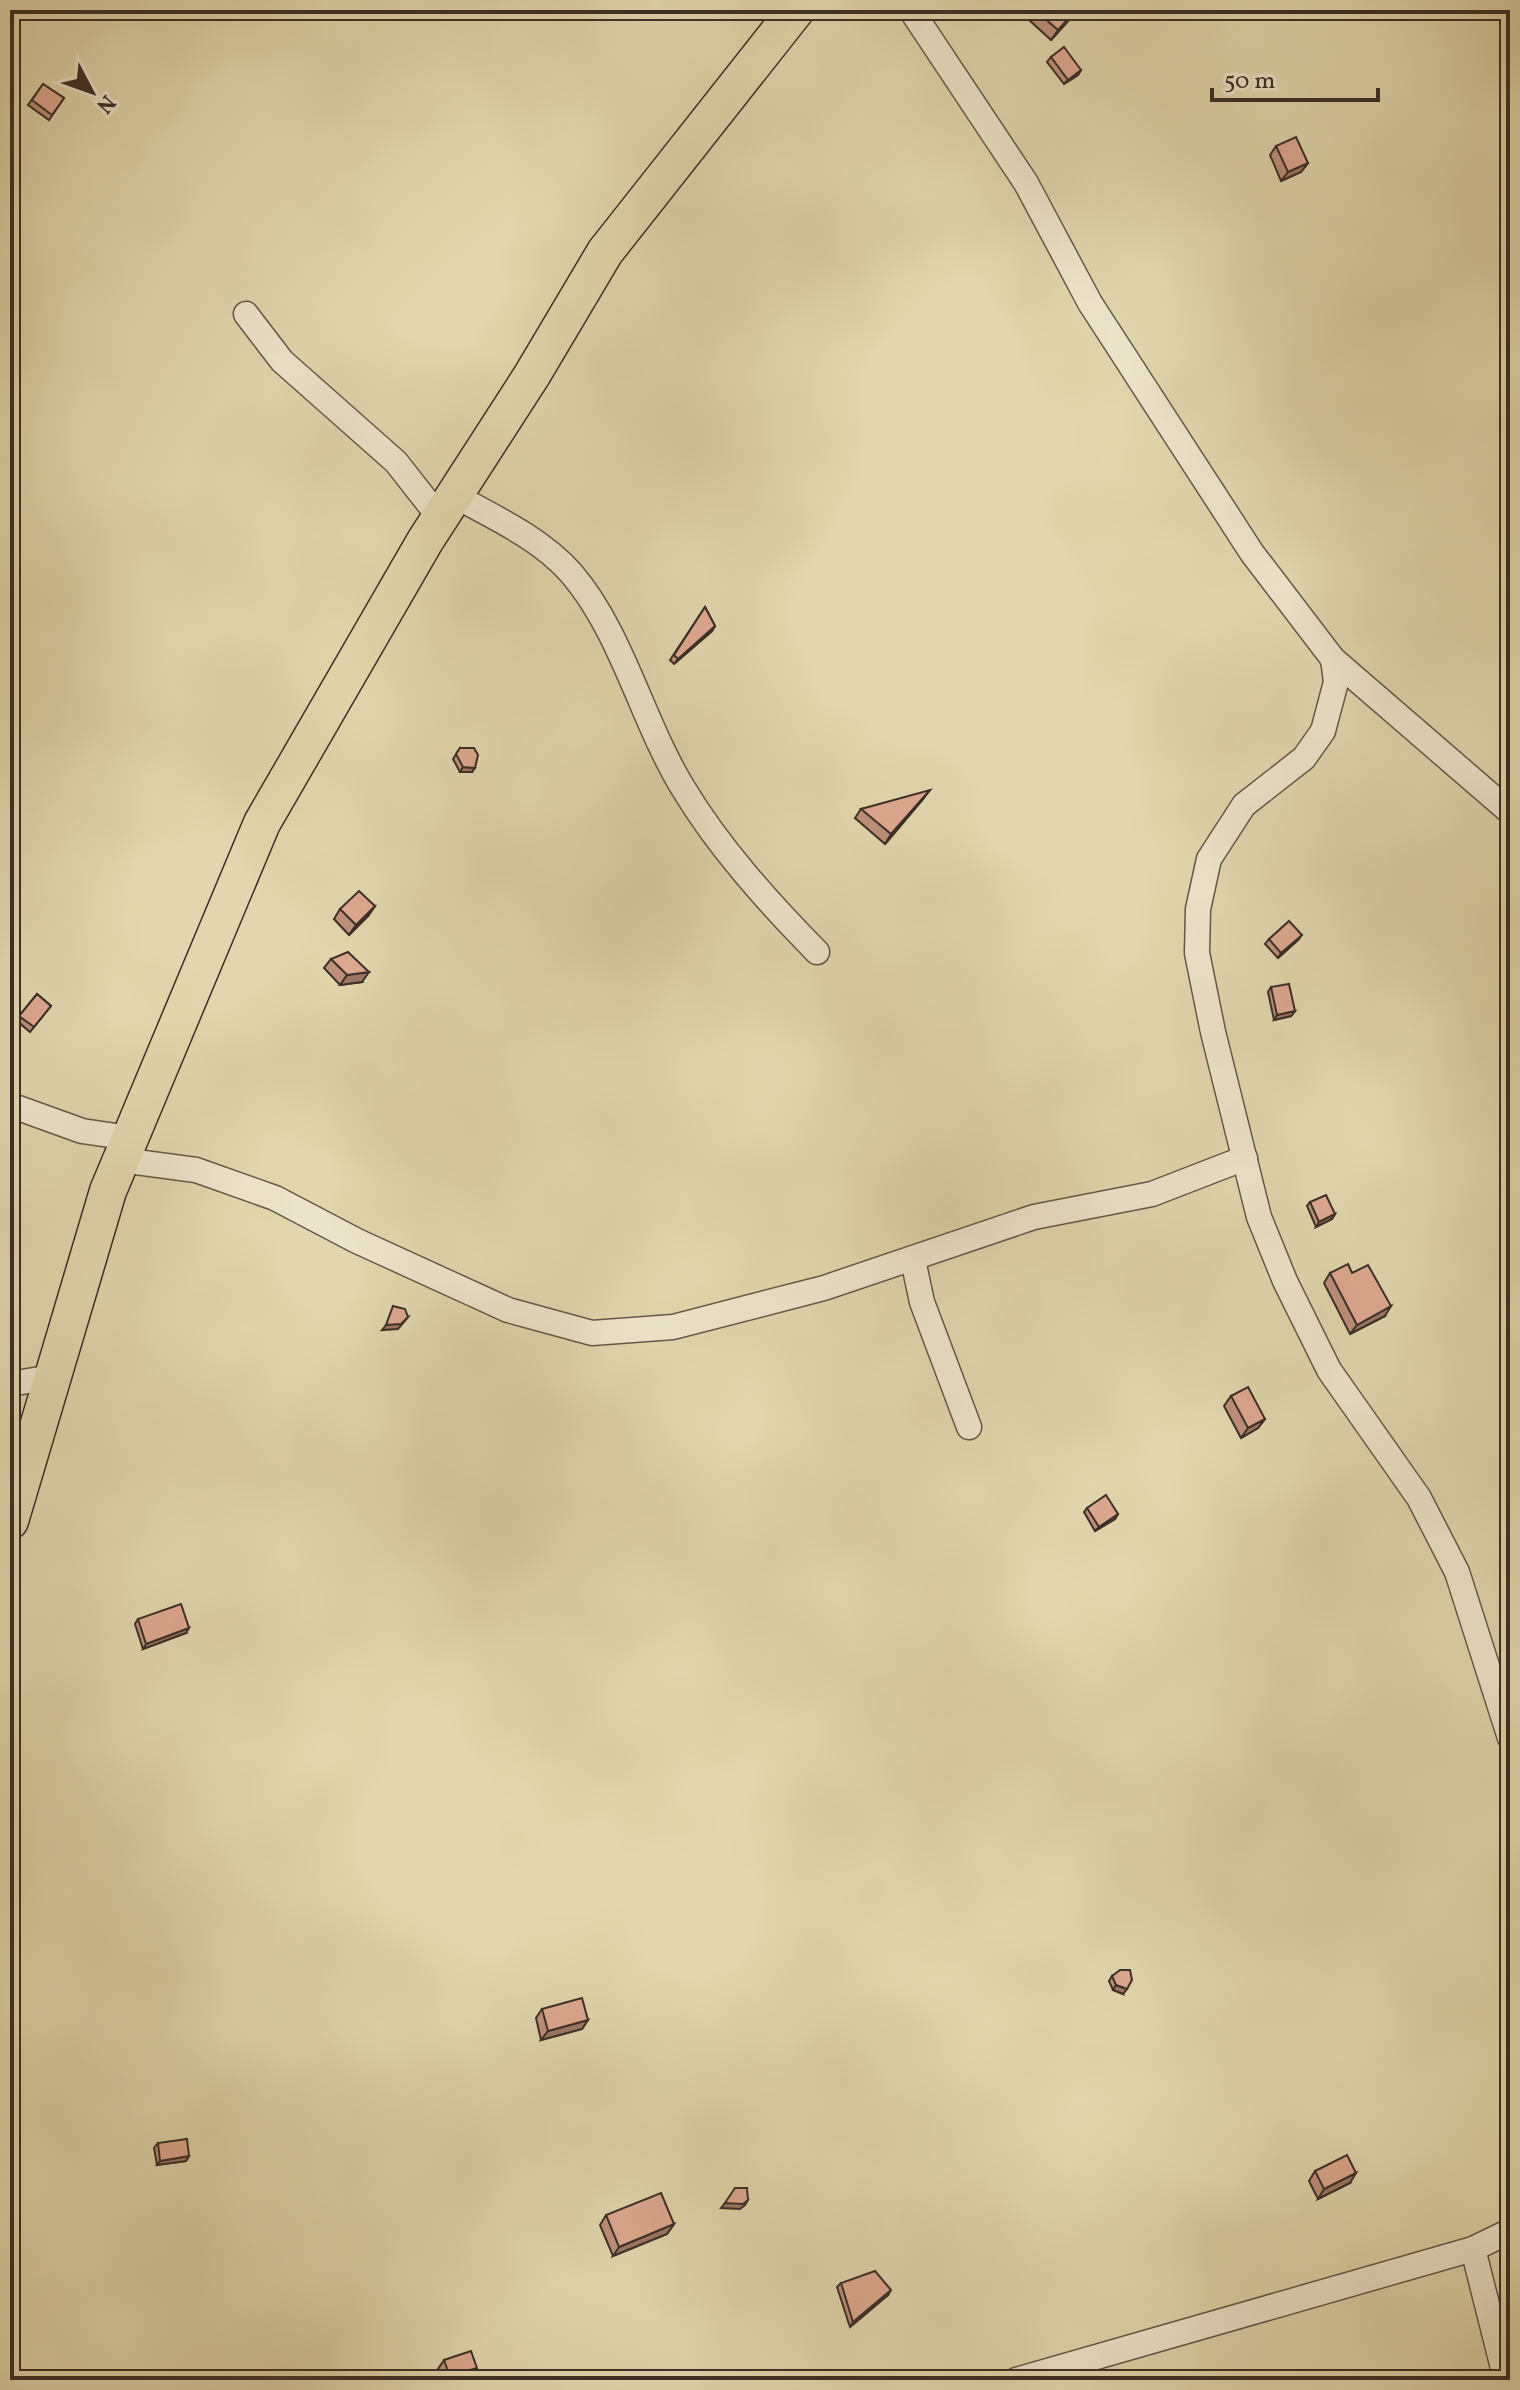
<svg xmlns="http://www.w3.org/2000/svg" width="1520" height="2390" font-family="Vollkorn,serif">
<rect width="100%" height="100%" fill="#e1d6ad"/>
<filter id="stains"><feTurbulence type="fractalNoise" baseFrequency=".0025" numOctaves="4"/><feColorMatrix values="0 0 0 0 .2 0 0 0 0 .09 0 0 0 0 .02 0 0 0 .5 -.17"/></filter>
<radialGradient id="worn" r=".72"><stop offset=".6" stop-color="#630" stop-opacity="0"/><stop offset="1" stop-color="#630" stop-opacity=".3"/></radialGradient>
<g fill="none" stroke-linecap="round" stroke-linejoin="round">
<defs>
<g id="minor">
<polyline points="911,10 1026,183 1090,303 1252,553 1333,659 1510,812"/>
<polyline points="246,314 282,361 396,462 440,518"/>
<path d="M455 496C494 517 541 539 571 573 622 632 642 721 683 788 719 848 769 903 817 952"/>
<polyline points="1333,659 1336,682 1323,731 1304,758 1244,805 1209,859 1198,909 1197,953 1213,1032 1259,1217 1285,1281 1329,1370 1419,1498 1457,1572 1510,1738"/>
<polyline points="10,1105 82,1131 130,1138"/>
<polyline points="121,1160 196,1170 275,1198 357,1241 508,1310 592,1333 673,1327 824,1288 1034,1217 1152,1194 1245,1158"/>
<polyline points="913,1260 922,1302 969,1427"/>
<polyline points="10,1384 52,1377"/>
<polyline points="1473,2249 1506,2380"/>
<polyline points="1016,2380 1473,2249 1510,2231"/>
</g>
<polyline id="highway" points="10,1521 108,1191 262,823 425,541 532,375 605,252 796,10"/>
</defs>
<use href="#minor" stroke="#645948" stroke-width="27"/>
<use href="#highway" stroke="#3b2f26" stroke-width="39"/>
<use href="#minor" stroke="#ece4ca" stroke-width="24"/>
<use href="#highway" stroke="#e1d6ad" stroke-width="36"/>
</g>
<g fill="#be907c" stroke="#3b2f26" stroke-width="2">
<polygon points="1034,10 1078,10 1051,40 1028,19"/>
<polygon points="1051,57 1081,70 1078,75 1064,84 1047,62"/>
<polygon points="43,84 64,98 49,120 28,105"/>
<polygon points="1276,146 1308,163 1301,172 1281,181 1270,155"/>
<polygon points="705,607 715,626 712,631 674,664 670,660"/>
<polygon points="460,748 472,772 460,772 453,759"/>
<polygon points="923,799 885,844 855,818 861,809"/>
<polygon points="375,906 368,916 349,935 334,919 340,909"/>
<polygon points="1269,939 1298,940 1278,958 1265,944"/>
<polygon points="331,959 362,982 340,985 324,968"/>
<polygon points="1271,987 1295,1011 1291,1016 1274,1020 1268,992"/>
<polygon points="37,994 51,1006 30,1032 16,1020"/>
<polygon points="1310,1202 1335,1214 1332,1219 1316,1227 1307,1206"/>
<polygon points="1330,1273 1385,1316 1350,1334 1324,1283"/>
<polygon points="1231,1396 1265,1419 1258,1428 1241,1438 1224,1406"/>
<polygon points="1087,1508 1118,1514 1115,1519 1095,1531 1084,1512"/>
<polygon points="138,1619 186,1633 143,1649 135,1624"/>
<polygon points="1112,1976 1123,1994 1113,1990 1109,1981"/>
<polygon points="542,2009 588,2020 582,2029 541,2040 536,2018"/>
<polygon points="158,2143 189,2156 186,2161 157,2165 154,2148"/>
<polygon points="1315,2171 1350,2183 1318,2199 1309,2181"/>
<polygon points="606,2215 674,2224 667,2234 613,2256 600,2225"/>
<polygon points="841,2283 888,2295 850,2327 837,2287"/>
<polygon points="444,2360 472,2376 473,2380 441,2380 438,2369"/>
</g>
<g fill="#9b7665" stroke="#3b2f26" stroke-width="2">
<polygon points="1076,10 1078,10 1051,40 1058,30"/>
<polygon points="1081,70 1078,75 1064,84 1068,80"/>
<polygon points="1308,163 1301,172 1281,181 1288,172"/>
<polygon points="715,626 712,631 674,664 678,659"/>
<polygon points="463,767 475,768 472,772 460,772"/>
<polygon points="930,790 923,799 885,844 891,834"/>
<polygon points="375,906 368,916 349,935 356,925"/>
<polygon points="1302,935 1298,940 1278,958 1281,953"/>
<polygon points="369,972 362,982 340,985 347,975"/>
<polygon points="1295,1011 1291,1016 1274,1020 1277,1015"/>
<polygon points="1335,1214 1332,1219 1316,1227 1319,1222"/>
<polygon points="1391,1306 1385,1316 1350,1334 1357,1325"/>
<polygon points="408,1317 398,1329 382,1330 386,1325"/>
<polygon points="1265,1419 1258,1428 1241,1438 1248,1428"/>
<polygon points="1118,1514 1115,1519 1095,1531 1099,1527"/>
<polygon points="189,1628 186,1633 143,1649 146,1644"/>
<polygon points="1116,1985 1127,1989 1123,1994 1113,1990"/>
<polygon points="588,2020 582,2029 541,2040 548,2031"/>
<polygon points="189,2156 186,2161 157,2165 160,2161"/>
<polygon points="1356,2173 1350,2183 1318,2199 1324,2189"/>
<polygon points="748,2200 745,2205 740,2209 721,2208 725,2203"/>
<polygon points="674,2224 667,2234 613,2256 619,2247"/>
<polygon points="891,2290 888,2295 850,2327 853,2322"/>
</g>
<g fill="#dda890" stroke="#3b2f26" stroke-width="2">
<polygon points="1035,10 1076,10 1058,30"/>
<polygon points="1064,47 1081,70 1068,80 1051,57"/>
<polygon points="43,84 64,98 52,115 32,100"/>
<polygon points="1296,137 1308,163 1288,172 1276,146"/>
<polygon points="705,607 715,626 678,659 674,655"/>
<polygon points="460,748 474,748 478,755 475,768 463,767 456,754"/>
<polygon points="930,790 891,834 861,809"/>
<polygon points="359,891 375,906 356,925 340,909"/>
<polygon points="1289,921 1302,935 1281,953 1269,939"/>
<polygon points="348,952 369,972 347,975 331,959"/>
<polygon points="1289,984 1295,1011 1277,1015 1271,987"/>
<polygon points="37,994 51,1006 34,1027 19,1016"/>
<polygon points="1326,1195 1335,1214 1319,1222 1310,1202"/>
<polygon points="1348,1264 1352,1273 1368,1265 1391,1306 1357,1325 1330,1273"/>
<polygon points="393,1306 405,1309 408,1317 401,1324 386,1325"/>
<polygon points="1248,1387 1265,1419 1248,1428 1231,1396"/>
<polygon points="1106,1495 1118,1514 1099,1527 1087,1508"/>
<polygon points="181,1604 189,1628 146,1644 138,1619"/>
<polygon points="1120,1970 1130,1970 1132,1980 1127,1989 1116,1985 1112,1976"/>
<polygon points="582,1998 588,2020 548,2031 542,2009"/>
<polygon points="187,2139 189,2156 160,2161 158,2143"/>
<polygon points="1347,2155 1356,2173 1324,2189 1315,2171"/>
<polygon points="735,2188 747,2188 748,2200 743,2204 725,2203"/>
<polygon points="661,2193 674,2224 619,2247 606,2215"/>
<polygon points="875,2271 891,2290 853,2322 841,2283"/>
<polygon points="471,2351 477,2368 470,2370 473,2380 451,2380 444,2360"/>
</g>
<rect width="1520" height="2390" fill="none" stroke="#e1d6ad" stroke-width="40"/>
<rect x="12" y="12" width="1496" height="2366" fill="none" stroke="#3b2f26" stroke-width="4"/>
<rect x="20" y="20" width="1480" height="2350" fill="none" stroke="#3b2f26" stroke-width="2"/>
<g transform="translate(92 92) rotate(131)" stroke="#ece4ca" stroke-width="6" paint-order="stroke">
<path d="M0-6L14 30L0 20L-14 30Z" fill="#3b2f26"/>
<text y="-12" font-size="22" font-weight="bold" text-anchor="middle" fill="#3b2f26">N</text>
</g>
<path d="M1212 88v12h166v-12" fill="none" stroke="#3b2f26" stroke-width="4"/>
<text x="1224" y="88" font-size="24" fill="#3b2f26" stroke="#ece4ca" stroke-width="6" paint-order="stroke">50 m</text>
<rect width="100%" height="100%" filter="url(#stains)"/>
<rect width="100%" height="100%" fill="url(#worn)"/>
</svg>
